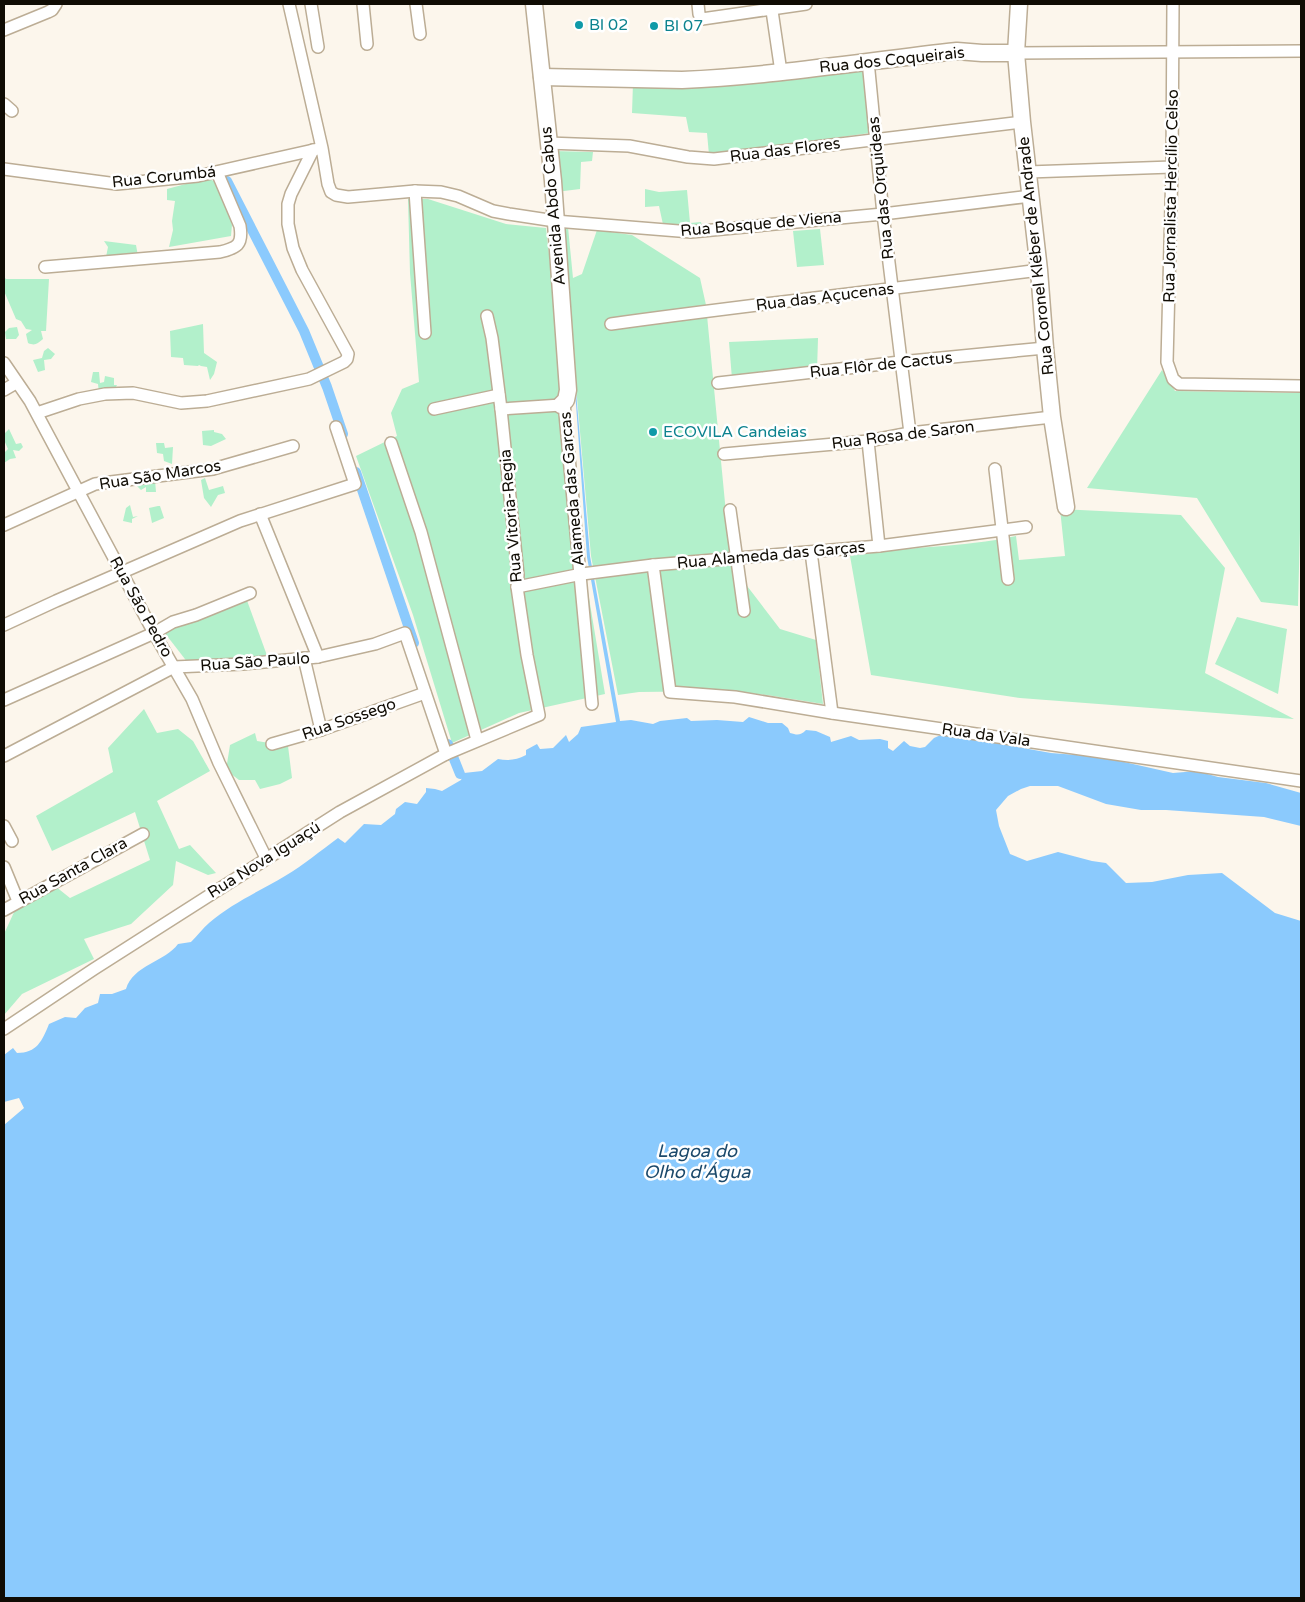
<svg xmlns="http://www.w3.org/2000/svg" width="1305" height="1602" font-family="'Varela Round',sans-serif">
<rect width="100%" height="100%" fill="#fcf6ec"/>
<g fill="#b2f0cb">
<polygon points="864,71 870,133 709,155 707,133 689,132 686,117 632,113 633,83 811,75"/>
<polygon points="552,151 593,152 592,161 581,162 580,189 556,192"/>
<polygon points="208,178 221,185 232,225 231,236 169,247 173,230 172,221 175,201 167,200 167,189"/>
<polygon points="645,189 659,192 687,190 690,223 701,222 703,230 664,229 659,206 645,207"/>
<polygon points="408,199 428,199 506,224 546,228 586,580 605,694 519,713 452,743 413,615 356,456 397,436 391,413 402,389 419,382 410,273"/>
<polygon points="568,227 573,278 582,274 597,230 632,235 700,278 706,305 731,565 780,629 816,640 823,704 767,695 727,691 639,692 618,695 591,556 562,228"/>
<polygon points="820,229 824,265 797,267 793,231"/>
<polygon points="104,241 136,245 138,256 106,257 108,247"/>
<path d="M4 277 6 279H49L46 331H41L43 339C37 344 35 346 28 343L26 334 32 330 26 329 21 321 16 319 4 291Z"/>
<polygon points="203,324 204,353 217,362 214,374 210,380 207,367 201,366 199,365 198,366 184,365 183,358 171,357 170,331"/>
<polygon points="17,327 19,335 16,339 6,339 5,332 9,328"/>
<polygon points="818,338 817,370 732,379 729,342"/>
<polygon points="48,348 55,354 51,359 44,360 45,370 38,372 33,360 42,358 44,351"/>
<polygon points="1162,370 1175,391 1301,393 1301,491 1298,606 1261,602 1197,498 1087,488"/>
<polygon points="93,372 99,372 100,383 104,382 105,376 114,378 114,385 117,385 114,391 99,393 98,384 91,382"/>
<polygon points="9,429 16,444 21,443 23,447 19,451 13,450 16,458 10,459 4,463 4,453 8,449 4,440 4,434"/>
<polygon points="214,430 214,432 222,434 226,439 211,446 203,445 202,431"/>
<polygon points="156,443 164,443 165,448 173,447 172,464 164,461 163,454 157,453"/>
<polygon points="205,478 209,490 223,486 225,493 218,495 211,507 204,498 201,480"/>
<polygon points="155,480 156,492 146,492 146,487 141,490 135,484 144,482 146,485 146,482"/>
<polygon points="130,505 133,517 138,516 132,519 132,523 123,521 126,508"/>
<polygon points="158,506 160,506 164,518 152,523 149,508"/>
<path d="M1060 509 1181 515 1225 568 1205 673 1294 719 1020 698 871 675 850 556C905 546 962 548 1016 536L1019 560 1065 556Z"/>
<polygon points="245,595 269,661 188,663 164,632"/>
<polygon points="1237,617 1287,629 1278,694 1215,664"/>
<polygon points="144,709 157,733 178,729 193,741 210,771 157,801 179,849 190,845 216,873 208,875 176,861 173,885 131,924 84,939 94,959 22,994 4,1015 4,934 15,910 55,886 70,898 150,860 135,812 52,851 36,816 113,772 108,748"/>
<polygon points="255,733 257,741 288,746 292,778 280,784 260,789 255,780 239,780 226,770 230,745"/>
</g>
<path fill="#8bcafd" d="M570 321 590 556 620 721 631 720 653 724 660 721 687 718 691 721 717 720 743 722 749 717 768 723H782L788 728 790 733C797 735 800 736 806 730L816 731 830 737 831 742 851 736 859 740 880 739 888 741V748L893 751 904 741 910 746 920 748 925 747 934 738 943 734 985 739 995 743 1051 753 1102 757 1173 773 1197 771 1218 777 1266 783 1301 793V826L1264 817 1166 810H1141L1106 804 1058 786H1030L1021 789 1008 796 996 810 999 826 1010 854 1027 861 1058 852 1092 861 1106 863 1126 883 1152 882 1188 875 1222 873 1275 913 1301 921V1598H4V1125L24 1108 19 1098 4 1102V1055L13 1048 17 1053C37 1053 42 1041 49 1024L65 1017 76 1018 85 1008 98 1003 100 994H112L126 989C133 965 165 962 178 944L191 942C197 936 203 928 209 923 232 903 260 891 285 876 304 865 320 851 338 838L345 843 364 824 381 825 395 814 396 809 405 802 417 804 426 792V788L435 789 442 791 461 780 464 773 482 771 498 759C509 761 516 760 526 755V750L537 744 540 749 553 748 566 735 569 742 578 734 581 727 616 722 587 557Z"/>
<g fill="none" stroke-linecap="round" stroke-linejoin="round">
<g stroke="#8bcafd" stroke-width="10">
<polyline points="227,181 304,331 327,387 343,434"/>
<polyline points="356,472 414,643"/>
<polyline points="448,744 460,774"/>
</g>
<defs>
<g id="street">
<polyline points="289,4 322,148 328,184 331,192 336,195 348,197 415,191 441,192 458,196 493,211 509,214 555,221 691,232 883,214 1031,196"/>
<polyline points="311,4 318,47"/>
<polyline points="363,4 367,44"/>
<polyline points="416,4 420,34"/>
<polyline points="698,4 699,14 702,19 806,4"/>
<polyline points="771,4 781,72"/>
<polyline points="1173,4 1172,167 1167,362 1173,379 1179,384 1301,386"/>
<polyline points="4,30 48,12 52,10 56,4"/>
<polyline points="1016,53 1301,51"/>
<polyline points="868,61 883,214 910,433"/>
<polyline points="4,104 12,111"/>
<polyline points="548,143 629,146 688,157 714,159 1022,122"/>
<polyline points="4,169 117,184 198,176 318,149"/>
<polyline points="1028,172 1172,167"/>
<polyline points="415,191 425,333"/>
<path d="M45 267 220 252C237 248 243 245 240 226L217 172"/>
<path d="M611 324C754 304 897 289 1039 270"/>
<polyline points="4,363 30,401 154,633 192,699 219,763 266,858"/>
<polyline points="718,383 900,362 1045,348"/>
<polyline points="4,390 16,383"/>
<polyline points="564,403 592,704"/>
<polyline points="434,409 499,395"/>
<polyline points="501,409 561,405"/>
<polyline points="37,413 79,399 105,394 133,393 181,403 207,401 309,379 344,362 347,359 348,354 302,270 293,248 288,224 288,204 291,194 313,150"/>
<polyline points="868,441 879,546"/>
<polyline points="391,443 421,532 477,740"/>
<polyline points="724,454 868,441 910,433 1052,417"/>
<polyline points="995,469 1008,579"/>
<polyline points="730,510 744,611"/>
<polyline points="260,514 318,657"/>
<polyline points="4,525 95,484 213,469 293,446"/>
<polyline points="811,552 832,713"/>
<polyline points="653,565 670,692 735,697 832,713 1301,781"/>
<polyline points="517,587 582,574 653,565 879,546 1026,527"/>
<polyline points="4,625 56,601 240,521 355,484 336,427"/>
<polyline points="304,658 321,730"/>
<polyline points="4,700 154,633 173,622 196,615 250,593"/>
<polyline points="272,744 321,730 425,693"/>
<polyline points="4,756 174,667 243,664 318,657 375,644 405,633 446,754"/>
<polyline points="4,826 12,841"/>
<polyline points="4,867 18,901"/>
<polyline points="4,910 143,834"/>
<polyline points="4,1029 94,969 340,812 446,754 539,715 527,655 517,587 518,575 501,409 492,338 487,316"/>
</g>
<g id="secondary">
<polyline points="534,4 553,181 568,390 566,400 561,405"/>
<polyline points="1019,4 1016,53 1022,122 1039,270 1045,348 1052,417 1066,507"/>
<path d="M542 77 682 80C774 76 866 61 957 51L982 53H1016"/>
</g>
</defs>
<use href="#street" stroke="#bcad95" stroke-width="14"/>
<use href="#secondary" stroke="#bcad95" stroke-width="19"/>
<use href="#street" stroke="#fff" stroke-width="11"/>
<use href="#secondary" stroke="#fff" stroke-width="16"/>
</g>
<g fill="#0f9aa8" stroke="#fff" stroke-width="2">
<circle cx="579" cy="25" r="5"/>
<circle cx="654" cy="26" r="5"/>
<circle cx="653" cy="432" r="5"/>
</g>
<g text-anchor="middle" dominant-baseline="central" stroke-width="5" stroke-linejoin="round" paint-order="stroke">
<g font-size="16" fill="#0d838f" stroke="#fff" text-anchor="start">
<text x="589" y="25">Bl 02</text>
<text x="664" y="26">Bl 07</text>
<text x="663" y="432">ECOVILA Candeias</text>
</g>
<g font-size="16" fill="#100c04" stroke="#fff">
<text transform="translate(892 60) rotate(-6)">Rua dos Coqueirais</text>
<text transform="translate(785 150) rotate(-7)">Rua das Flores</text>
<text transform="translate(164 177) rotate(-6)">Rua Corumbá</text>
<text transform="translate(881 188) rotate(-96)">Rua das Orquideas</text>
<text transform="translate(1171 196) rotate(-89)">Rua Jornalista Hercílio Celso</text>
<text transform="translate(553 206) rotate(-95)">Avenida Abdo Cabus</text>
<text transform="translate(761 224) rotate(-5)">Rua Bosque de Viena</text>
<text transform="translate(1036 256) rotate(-96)">Rua Coronel Kléber de Andrade</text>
<text transform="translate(825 297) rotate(-7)">Rua das Açucenas</text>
<text transform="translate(881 365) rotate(-6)">Rua Flôr de Cactus</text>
<text transform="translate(903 435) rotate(-7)">Rua Rosa de Saron</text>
<text transform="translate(160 475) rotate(-9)">Rua São Marcos</text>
<text transform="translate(572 489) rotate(-95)">Alameda das Garcas</text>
<text transform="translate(511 516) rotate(-95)">Rua Vitoria-Regia</text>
<text transform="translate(771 555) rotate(-5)">Rua Alameda das Garças</text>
<text transform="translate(141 607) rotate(61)">Rua São Pedro</text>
<text transform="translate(255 662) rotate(-4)">Rua São Paulo</text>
<text transform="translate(349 719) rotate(-19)">Rua Sossego</text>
<text transform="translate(986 735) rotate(8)">Rua da Vala</text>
<text transform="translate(264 860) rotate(-32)">Rua Nova Iguaçú</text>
<text transform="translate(73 871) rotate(-29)">Rua Santa Clara</text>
</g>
<g font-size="18" font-style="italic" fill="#1b496b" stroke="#fff">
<text x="697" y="1151">Lagoa do<tspan x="697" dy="21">Olho d'Água</tspan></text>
</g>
</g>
<rect width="1305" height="1602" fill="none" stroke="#100c04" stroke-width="10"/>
</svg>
